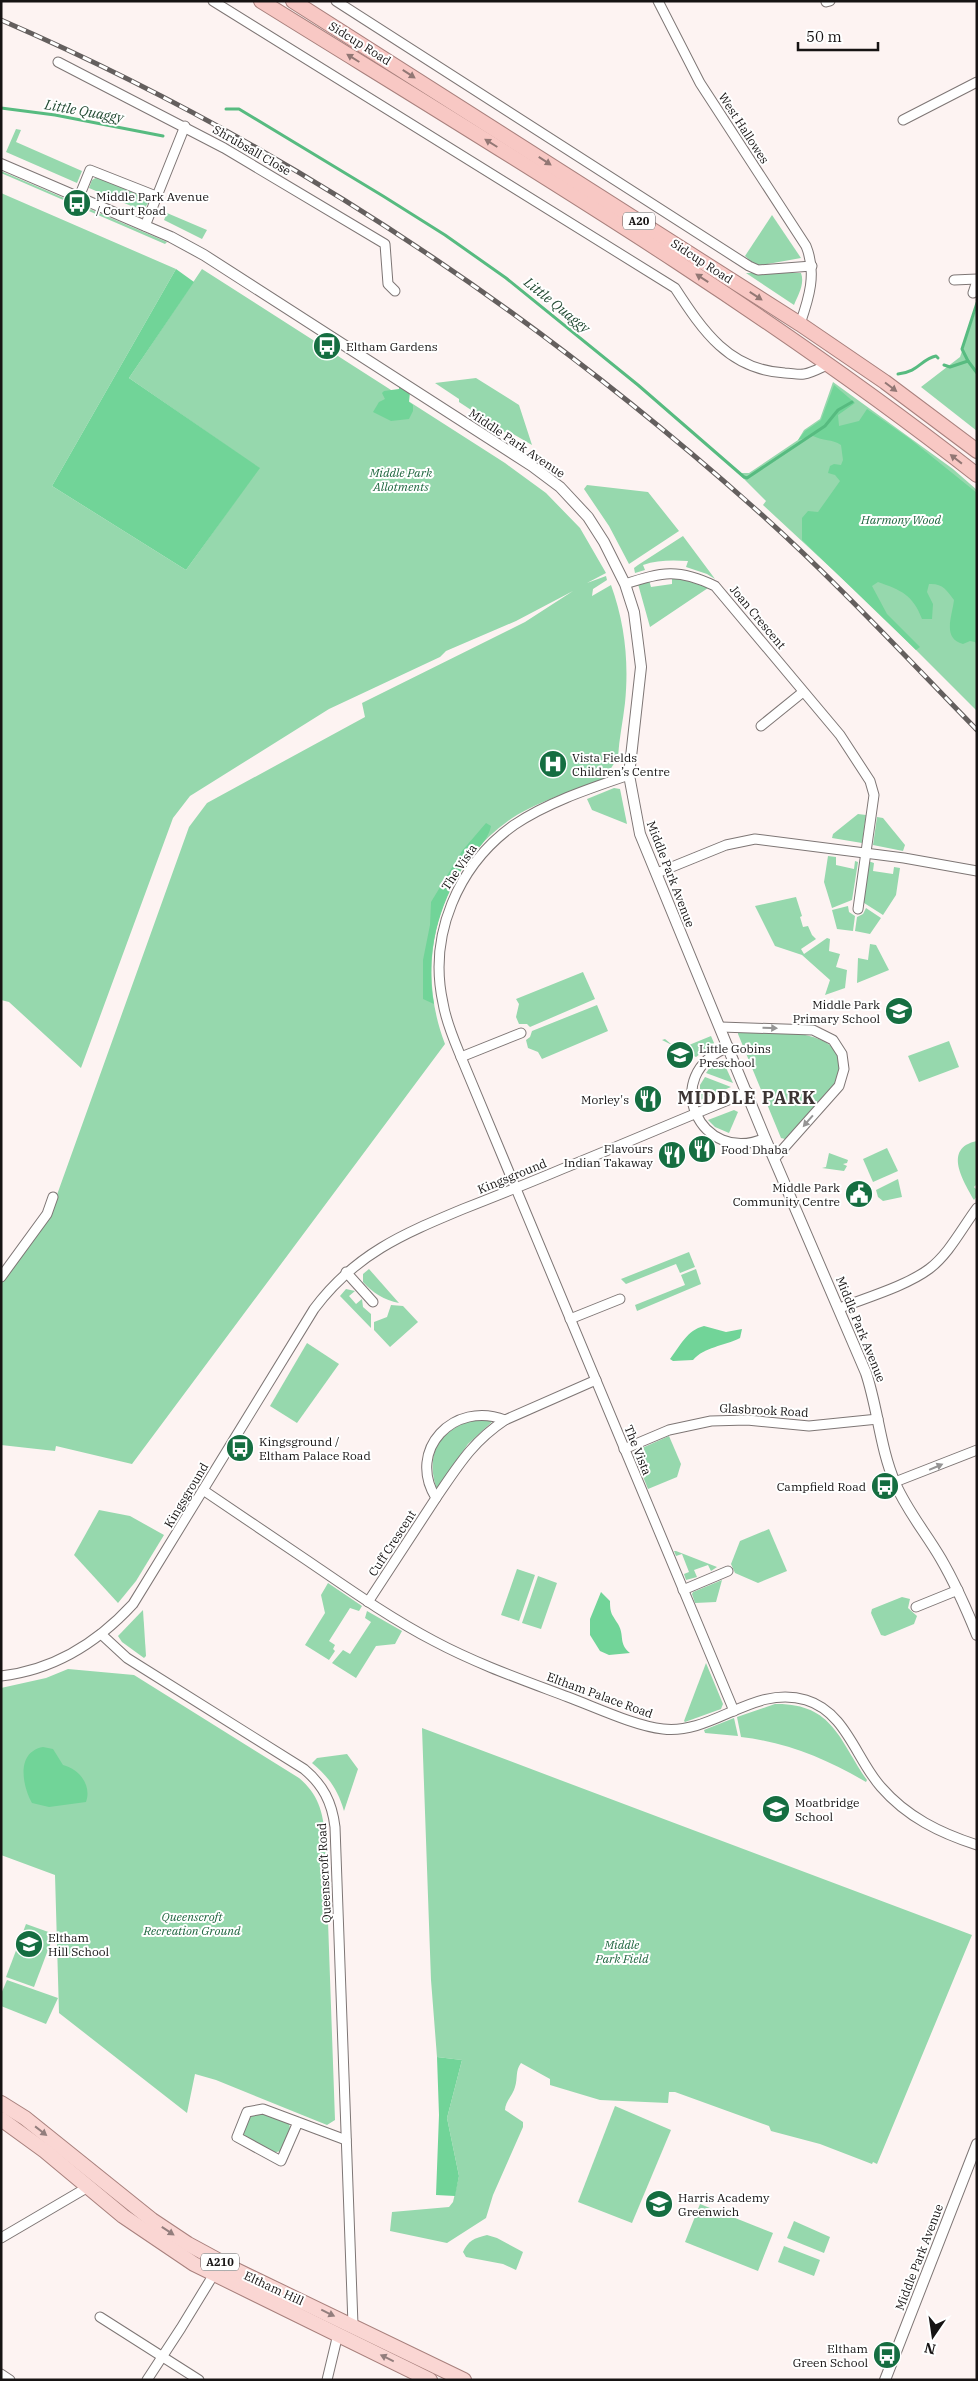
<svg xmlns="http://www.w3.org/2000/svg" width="978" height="2381" font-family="'IBM Plex Serif',serif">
<rect width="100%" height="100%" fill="#fdf3f2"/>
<g fill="#96d8ad">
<polygon points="16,129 21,130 16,142 82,171 77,183 6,152"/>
<polygon points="1,171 167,242 165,244 1,173"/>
<polygon points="99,176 146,196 148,203 143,211 89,188 92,180"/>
<path d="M1 193 176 269 52 486 186 570 259 468 129 378 202 269 505 463 546 493 580 528 606 573 587 583 606 576 607 580 593 589 592 596 611 585C625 624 629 662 625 703 623 721 619 739 618 757L605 778C576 790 532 803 508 821 437 872 414 964 445 1044L132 1464 56 1446 55 1451 1 1445V1282L49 1217 189 827 207 803 365 717 362 703 525 622 573 591 516 621 446 651 440 657 329 709 190 796 173 818 81 1068 9 1002 1 1000Z"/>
<polygon points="167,213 207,230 202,239 164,220"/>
<polygon points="772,215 801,258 756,266 745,256"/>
<path d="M746 273H801C805 284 798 295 794 305Z"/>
<polygon points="977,307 977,431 921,387 960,357"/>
<polygon points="476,378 519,405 532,445 508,431 506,433 459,402 459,399 435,383"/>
<polygon points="833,382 953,469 977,490 977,711 874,608 763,505 766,501 738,473 749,473 798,440 804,430 820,419"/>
<polygon points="587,485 648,492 679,531 629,564 609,526 584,489"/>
<path d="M683 536 715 579 707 574 686 567 688 561C672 560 657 560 643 565L645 570 635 573 634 568 638 565Z"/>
<polygon points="672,577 703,583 708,588 650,627 638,584 649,580 651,587 672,584"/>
<polygon points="614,788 620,789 627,824 592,810 587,799"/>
<polygon points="858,814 866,815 862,843 832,838 833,834"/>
<polygon points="877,817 883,818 905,845 903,851 873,845"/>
<polygon points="828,856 836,857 836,865 854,869 855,861 858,862 852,900 832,908 824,882"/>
<polygon points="868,861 874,863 873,871 893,874 894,867 900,868 896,895 883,915 861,901"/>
<polygon points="796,897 802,916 800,917 803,927 808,926 812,935 816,939 801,949 804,954 827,938 830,939 829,951 840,954 836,967 847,970 845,988 825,995 830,980 802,955 775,946 755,906"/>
<polygon points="848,906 849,912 855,916 853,931 837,929 832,910"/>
<polygon points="866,908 881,918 870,934 855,931 857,917 863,914"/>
<polygon points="870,944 876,945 889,970 857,983 858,958 868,960"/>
<polygon points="583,972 595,999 530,1027 527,1024 519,1024 516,1017 519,1004 516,999"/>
<polygon points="597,1005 608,1031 542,1059 538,1052 528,1048 526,1040 530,1037 532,1031"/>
<path d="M738 1031C770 1032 859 1025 836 1082L785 1139 781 1138 738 1034Z"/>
<polygon points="711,1036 714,1043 696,1057 662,1040 665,1039 671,1044 686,1042 689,1045"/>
<polygon points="949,1041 959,1067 919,1082 908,1056"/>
<polygon points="722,1059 733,1083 706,1073 711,1066"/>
<polygon points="705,1077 731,1087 700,1100 700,1085"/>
<polygon points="734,1110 738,1112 729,1133 715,1127 708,1120"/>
<path d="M977 1141V1184L974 1187 977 1190V1196L974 1200C964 1182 942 1148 977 1141Z"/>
<polygon points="887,1148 898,1171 873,1182 863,1159"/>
<polygon points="829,1153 848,1160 847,1163 843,1164 847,1166 844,1171 822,1168 826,1167"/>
<polygon points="898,1179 902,1197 883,1201 878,1197 876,1190"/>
<polygon points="689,1252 695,1267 680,1273 676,1264 626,1284 621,1279"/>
<path d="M369 1269 399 1303C384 1300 373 1293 363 1282V1274Z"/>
<polygon points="696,1269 701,1284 637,1311 635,1305 685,1285 681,1275"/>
<polygon points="346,1289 355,1291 349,1296 356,1304 362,1299 363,1307 371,1314 371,1328 340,1296"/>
<polygon points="391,1305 403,1306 418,1322 390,1347 374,1330 374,1322 387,1317"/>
<polygon points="307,1343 339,1364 297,1423 270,1406"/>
<path d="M476 1419 494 1420 468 1444 437 1488 436 1487C425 1450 442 1429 476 1419Z"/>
<polygon points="669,1436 681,1464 677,1477 648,1489 633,1452"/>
<polygon points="99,1510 130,1516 164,1535 136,1581 118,1603 74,1555"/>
<polygon points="769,1529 787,1571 758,1583 735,1573 731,1564 740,1541"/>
<polygon points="674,1551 676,1551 717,1567 711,1571 708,1565 694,1570 697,1577 686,1580 684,1574 689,1572 682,1554 676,1556"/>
<polygon points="517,1569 535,1575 519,1621 501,1615"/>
<polygon points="538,1576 557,1583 541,1629 522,1623"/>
<polygon points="722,1580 716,1602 695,1603 692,1594 693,1592"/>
<polygon points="328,1583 362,1606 359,1611 350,1608 329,1641 335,1645 333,1649 335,1651 329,1660 305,1645 325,1613 321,1595"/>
<polygon points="902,1597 910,1599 908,1608 917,1616 914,1624 885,1636 881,1635 871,1613 872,1609"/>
<polygon points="143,1610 146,1656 144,1658 122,1642 118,1636"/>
<polygon points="367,1611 402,1631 395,1644 376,1646 356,1678 332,1663 343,1650 350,1654 371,1622 365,1618"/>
<polygon points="706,1663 723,1704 721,1709 685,1722 684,1721"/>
<path d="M68 1669 134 1675 299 1778C318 1794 323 1811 325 1836L335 2120 327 2125 216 2080 195 2074 187 2113 59 2013 55 1875 1 1855V1688L46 1678Z"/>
<path d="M775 1704C833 1703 839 1740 867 1780L866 1782C827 1759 786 1742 741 1737L737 1717Z"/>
<polygon points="734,1718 738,1736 705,1733 704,1730"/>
<path d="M422 1728 972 1935 877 2164 873 2162 872 2164 820 2144 771 2131 769 2126 675 2092H669L668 2103 600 2100 550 2085V2079L521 2063C515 2071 518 2078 515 2087 513 2095 505 2102 505 2110L523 2122V2127L493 2195 486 2218 447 2243 390 2231 392 2212 449 2207 453 2202 459 2176 447 2118 462 2060 437 2057 431 1980Z"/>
<path d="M347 1754 358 1769 344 1811C338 1790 329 1777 312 1763L317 1758Z"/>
<polygon points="26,1924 54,1934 34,1987 6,1977"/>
<polygon points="7,1980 58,1998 46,2024 1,2006 1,1994"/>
<polygon points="615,2106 671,2130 632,2223 578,2202"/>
<path d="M265 2112 289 2122 290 2129 281 2151 272 2153 245 2138 243 2131C248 2119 250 2113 265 2112Z"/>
<polygon points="700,2204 773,2233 758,2271 685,2242"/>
<polygon points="794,2221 830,2237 824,2253 787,2238"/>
<path d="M487 2235 497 2238 523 2252 516 2270 503 2264 466 2257 463 2252C468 2241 474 2238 487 2235Z"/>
<polygon points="784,2246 820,2260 814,2276 778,2262"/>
</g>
<g fill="#71d498">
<polygon points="176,269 194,282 129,378 260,468 186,570 52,486"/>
<path d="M834 385 855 403 838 415 839 426 859 421 867 409 910 439 977 493V646L975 642 970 641 963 644C942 638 952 617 954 600 947 590 942 583 929 584L927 592 933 604 932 619H922C913 595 901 590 878 582L872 586 887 614 920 647 916 650 802 540V518L808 511 818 512 840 481 835 475 828 473 830 466 834 464 841 465 843 460 841 445C832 439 823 441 813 436L798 440 805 431 821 420Z"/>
<polygon points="399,386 410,392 409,402 413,405 413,411 409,419 391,421 373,412 379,402 385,399 382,393 384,391 399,389"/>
<path d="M486 823 491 826C488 842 474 851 465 864 438 905 425 955 434 1004L423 999V960L430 925 431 902 462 851Z"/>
<path d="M704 1326 726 1332 742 1329 740 1338C724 1346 704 1347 693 1360L673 1361 670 1359C680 1346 687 1330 704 1326Z"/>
<path d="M601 1592 610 1601C610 1614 612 1614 618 1624 625 1636 618 1643 630 1653L609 1655 600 1651 590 1635V1619Z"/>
<path d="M43 1747 53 1749 63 1765C79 1769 92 1785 86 1802L49 1807 32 1803C22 1785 16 1752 43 1747Z"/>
<polygon points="437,2057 462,2060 447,2118 459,2176 455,2196 436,2195 439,2115"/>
</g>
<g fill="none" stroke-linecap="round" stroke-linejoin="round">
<g stroke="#57bb80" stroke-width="3">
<polyline points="1,108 55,115 163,136"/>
<polyline points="226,109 239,109 383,196 445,235 506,278 638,385 744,477 747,478 825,426 838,410 852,402"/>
<polyline points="968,361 962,349 977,303"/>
<polyline points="944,365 950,367 968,361 977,373"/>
<path d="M898 374C919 372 921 359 936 356L938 358"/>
</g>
<defs>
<g id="minor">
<path d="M213 1 675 288C703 331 729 370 785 373 791 373 798 375 804 374 812 373 822 367 829 364"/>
<polyline points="336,1 749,266 758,270 812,266"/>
<path d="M658 1 700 83 806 246C817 273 809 298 800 324"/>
<polyline points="826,2 830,1"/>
<polyline points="58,62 224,148 385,244 388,284 395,291"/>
<polyline points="903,120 977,82"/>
<polyline points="79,197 90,170 156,196"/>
<polyline points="145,226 185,126"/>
<polyline points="954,280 977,279"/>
<polyline points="973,293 977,281"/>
<path d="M625 584C662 572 678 568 715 586L840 735 870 781 874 795 858 909"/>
<polyline points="761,726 803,692"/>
<path d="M629 775C591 788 548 802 514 825 458 865 428 935 443 1003 446 1022 454 1040 461 1057L734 1711"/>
<polyline points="657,873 726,845 755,839 904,858 977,871"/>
<polyline points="721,1027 813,1030 833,1040 842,1054 844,1069 839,1086 775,1158"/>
<path d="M729 1047C657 1074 701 1167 765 1138"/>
<polyline points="461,1057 521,1033"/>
<polyline points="346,1272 373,1302"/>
<polyline points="1,1277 47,1214 53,1197"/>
<path d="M840 1308C868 1297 906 1286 929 1269 949 1254 962 1228 977 1208"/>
<polyline points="570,1319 620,1299"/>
<polyline points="624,1449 669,1430 711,1421 747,1420 809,1426 878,1419"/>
<polyline points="895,1482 977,1450"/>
<path d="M203 1490C238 1514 273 1537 308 1561 349 1589 390 1618 434 1641 477 1664 523 1680 568 1697 595 1707 635 1726 663 1729 713 1735 754 1684 806 1700 846 1712 856 1759 881 1787 907 1817 940 1833 977 1845"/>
<path d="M436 1498C458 1466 472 1442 505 1420L596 1380"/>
<polyline points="683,1590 728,1571"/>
<path d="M368 1602 436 1498C406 1450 454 1400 505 1420"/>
<polyline points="916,1607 958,1590"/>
<path d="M101 1634 127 1658 304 1769C323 1785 332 1802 335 1827L353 2325"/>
<path d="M1 1676C54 1670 98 1642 133 1604L314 1309C355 1254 403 1234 463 1209 496 1196 529 1183 562 1169 624 1144 686 1117 748 1092"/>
<polyline points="298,2122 281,2161 237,2137 247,2112 263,2109 346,2140"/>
<polyline points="1,2238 88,2187"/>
<polyline points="100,2317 199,2380"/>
<polyline points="1,2374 10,2380"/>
<polyline points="147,2380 181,2328 214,2274"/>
<polyline points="327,2380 338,2334"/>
</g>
<g id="tertiary">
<path d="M1 164 171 237 204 255 532 466 560 487 588 517 604 542 625 584 634 612 641 667 629 775 640 834 765 1138 866 1373C878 1409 880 1448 895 1483 907 1511 926 1533 941 1559 955 1583 966 1608 977 1635"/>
<polyline points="885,2380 977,2144"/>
</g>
<g id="primary">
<polyline points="1,2103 25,2118 152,2220 188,2244 236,2270 464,2380"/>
<polyline points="1,2119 45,2151 123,2216 194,2264 430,2380"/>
</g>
<g id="trunk">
<path d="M261 1C504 152 751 298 977 475"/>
<polyline points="293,1 800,324 885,382 977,451"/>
</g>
</defs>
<use href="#minor" stroke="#7e7675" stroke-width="11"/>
<use href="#tertiary" stroke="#7e7675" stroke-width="12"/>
<use href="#primary" stroke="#a8807d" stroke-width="16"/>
<use href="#trunk" stroke="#a8807d" stroke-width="16"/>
<use href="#minor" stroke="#fff" stroke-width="9"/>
<use href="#tertiary" stroke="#fff" stroke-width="10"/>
<use href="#primary" stroke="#fad6d3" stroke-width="14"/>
<use href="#trunk" stroke="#f8c8c4" stroke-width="14"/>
<defs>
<path id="rail" d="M1 20C276 139 528 307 752 506 831 576 903 654 977 730"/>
</defs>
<use href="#rail" stroke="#645f5e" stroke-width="5"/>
<use href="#rail" stroke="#fff" stroke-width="3" stroke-dasharray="9" stroke-linecap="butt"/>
</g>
<defs><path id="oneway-solid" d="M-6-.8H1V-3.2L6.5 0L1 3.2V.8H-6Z" transform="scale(1.25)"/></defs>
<g fill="#927774">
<use href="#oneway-solid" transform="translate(353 58) rotate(-148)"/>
<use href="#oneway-solid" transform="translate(409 74) rotate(33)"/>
<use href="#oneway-solid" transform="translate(491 143) rotate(-148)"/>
<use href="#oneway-solid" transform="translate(545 161) rotate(33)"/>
<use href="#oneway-solid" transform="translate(702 278) rotate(-147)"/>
<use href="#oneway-solid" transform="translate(756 296) rotate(33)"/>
<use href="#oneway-solid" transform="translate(891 387) rotate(37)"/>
<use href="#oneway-solid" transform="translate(956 459) rotate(-142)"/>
</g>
<g fill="#969595">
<use href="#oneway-solid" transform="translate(770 1028) rotate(2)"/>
<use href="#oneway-solid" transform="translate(808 1121) rotate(131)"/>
<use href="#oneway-solid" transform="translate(936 1467) rotate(-23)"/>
</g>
<g fill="#937e7d">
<use href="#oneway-solid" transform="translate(41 2131) rotate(38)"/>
<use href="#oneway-solid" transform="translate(168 2231) rotate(34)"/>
<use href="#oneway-solid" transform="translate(328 2313) rotate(26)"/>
<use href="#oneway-solid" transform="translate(387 2358) rotate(-154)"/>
</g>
<defs>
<symbol id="bus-disc" viewBox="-11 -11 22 22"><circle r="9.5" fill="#156e41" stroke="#fff"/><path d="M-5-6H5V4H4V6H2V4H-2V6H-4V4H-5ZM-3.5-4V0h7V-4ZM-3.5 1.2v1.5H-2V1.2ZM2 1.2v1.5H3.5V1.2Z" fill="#fff"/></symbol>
<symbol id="hospital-disc" viewBox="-11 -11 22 22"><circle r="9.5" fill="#156e41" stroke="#fff"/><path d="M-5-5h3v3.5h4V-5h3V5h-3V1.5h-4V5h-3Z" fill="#fff"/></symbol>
<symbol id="school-disc" viewBox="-11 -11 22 22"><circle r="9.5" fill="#156e41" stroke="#fff"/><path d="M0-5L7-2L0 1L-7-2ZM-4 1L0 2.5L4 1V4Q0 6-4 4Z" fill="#fff"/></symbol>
<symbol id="restaurant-disc" viewBox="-11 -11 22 22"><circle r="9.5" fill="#156e41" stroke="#fff"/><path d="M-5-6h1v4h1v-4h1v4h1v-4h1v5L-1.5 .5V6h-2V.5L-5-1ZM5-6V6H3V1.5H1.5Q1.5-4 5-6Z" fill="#fff"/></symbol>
<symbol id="civic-disc" viewBox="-11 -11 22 22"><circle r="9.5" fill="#156e41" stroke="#fff"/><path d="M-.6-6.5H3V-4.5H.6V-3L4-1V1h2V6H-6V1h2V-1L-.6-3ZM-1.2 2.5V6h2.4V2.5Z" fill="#fff"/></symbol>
</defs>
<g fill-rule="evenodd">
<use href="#bus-disc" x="61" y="187" width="32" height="32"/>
<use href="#bus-disc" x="311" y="330" width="32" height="32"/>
<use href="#hospital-disc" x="537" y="748" width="32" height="32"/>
<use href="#school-disc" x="883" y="995" width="32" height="32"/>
<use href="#school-disc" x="664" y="1039" width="32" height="32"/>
<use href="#restaurant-disc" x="632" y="1083" width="32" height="32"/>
<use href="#restaurant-disc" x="686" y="1133" width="32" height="32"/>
<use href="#restaurant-disc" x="656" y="1139" width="32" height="32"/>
<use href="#civic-disc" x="843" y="1178" width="32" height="32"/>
<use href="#bus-disc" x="224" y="1432" width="32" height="32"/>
<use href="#bus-disc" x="869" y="1470" width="32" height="32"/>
<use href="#school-disc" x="760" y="1793" width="32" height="32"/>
<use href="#school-disc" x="13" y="1928" width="32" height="32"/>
<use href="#school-disc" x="643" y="2188" width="32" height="32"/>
<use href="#bus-disc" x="871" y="2339" width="32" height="32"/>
</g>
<g text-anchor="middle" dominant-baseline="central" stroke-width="4" stroke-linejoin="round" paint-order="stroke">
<g fill="#fff" stroke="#5c5a5a" stroke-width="1">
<rect x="623" y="212.5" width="32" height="17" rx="4"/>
<rect x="201" y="2253.5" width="38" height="17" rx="4"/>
</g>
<g font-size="11" font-weight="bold" fill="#161313">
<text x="639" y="221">A20</text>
<text x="220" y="2262">A210</text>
</g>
<g font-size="12" fill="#161313" stroke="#fff">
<text transform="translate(360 43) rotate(32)">Sidcup Road</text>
<text transform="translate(744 128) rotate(57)">West Hallowes</text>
<text transform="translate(252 150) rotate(30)">Shrubsall Close</text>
<text transform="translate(702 261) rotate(33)">Sidcup Road</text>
<text transform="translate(517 443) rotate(34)">Middle Park Avenue</text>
<text transform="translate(758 617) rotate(50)">Joan Crescent</text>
<text transform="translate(459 867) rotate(-56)">The Vista</text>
<text transform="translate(671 874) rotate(69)">Middle Park Avenue</text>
<text transform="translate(512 1176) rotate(-22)">Kingsground</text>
<text transform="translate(861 1329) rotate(68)">Middle Park Avenue</text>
<text transform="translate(764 1410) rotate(3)">Glasbrook Road</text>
<text transform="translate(638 1450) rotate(68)">The Vista</text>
<text transform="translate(186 1495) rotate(-59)">Kingsground</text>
<text transform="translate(392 1543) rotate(-57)">Cuff Crescent</text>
<text transform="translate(600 1695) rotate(20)">Eltham Palace Road</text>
<text transform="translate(324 1873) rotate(-93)">Queenscroft Road</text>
<text transform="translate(919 2257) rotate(-69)">Middle Park Avenue</text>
<text transform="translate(274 2288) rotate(25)">Eltham Hill</text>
</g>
<g font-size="12" fill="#161313" stroke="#fff" text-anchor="start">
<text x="96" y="196">Middle Park Avenue<tspan x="96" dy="14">/ Court Road</tspan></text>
<text x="346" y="346">Eltham Gardens</text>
<text x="572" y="757">Vista Fields<tspan x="572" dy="14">Children’s Centre</tspan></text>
<text x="880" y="1004" text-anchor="end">Middle Park<tspan x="880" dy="14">Primary School</tspan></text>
<text x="699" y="1048">Little Gobins<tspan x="699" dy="14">Preschool</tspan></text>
<text x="629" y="1099" text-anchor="end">Morley's</text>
<text x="653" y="1148" text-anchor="end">Flavours<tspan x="653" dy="14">Indian Takaway</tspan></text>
<text x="721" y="1149">Food Dhaba</text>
<text x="840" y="1187" text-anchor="end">Middle Park<tspan x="840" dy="14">Community Centre</tspan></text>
<text x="259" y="1441">Kingsground /<tspan x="259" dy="14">Eltham Palace Road</tspan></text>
<text x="866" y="1486" text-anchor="end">Campfield Road</text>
<text x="795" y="1802">Moatbridge<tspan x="795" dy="14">School</tspan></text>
<text x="48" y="1937">Eltham<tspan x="48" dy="14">Hill School</tspan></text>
<text x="678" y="2197">Harris Academy<tspan x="678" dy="14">Greenwich</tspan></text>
<text x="868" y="2348" text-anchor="end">Eltham<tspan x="868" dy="14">Green School</tspan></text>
</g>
<g font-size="12" font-style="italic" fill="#1f663f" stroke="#fff">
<text x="401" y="472">Middle Park<tspan x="401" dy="14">Allotments</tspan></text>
<text x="901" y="519">Harmony Wood</text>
<text x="192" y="1916">Queenscroft<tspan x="192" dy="14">Recreation Ground</tspan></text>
<text x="622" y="1944">Middle<tspan x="622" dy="14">Park Field</tspan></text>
</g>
<g font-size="14" font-style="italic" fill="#1f4830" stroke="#fff">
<text transform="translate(84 111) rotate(10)">Little Quaggy</text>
<text transform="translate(557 305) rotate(39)">Little Quaggy</text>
</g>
<g font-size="18" font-weight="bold" letter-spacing="1" fill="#3c3433" stroke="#fff">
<text x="747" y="1097">MIDDLE PARK</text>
</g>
</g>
<rect width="978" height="2381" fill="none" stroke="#161313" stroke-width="5"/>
<g transform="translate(933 2336) rotate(193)" stroke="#ffffff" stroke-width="4" paint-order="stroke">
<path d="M0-4L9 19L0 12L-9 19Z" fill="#161313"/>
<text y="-8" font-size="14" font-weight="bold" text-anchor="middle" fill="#161313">N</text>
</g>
<path d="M798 42v8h80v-8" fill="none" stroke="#161313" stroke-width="2.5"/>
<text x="806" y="42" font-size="15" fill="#161313" stroke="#ffffff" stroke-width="4" paint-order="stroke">50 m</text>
</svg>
